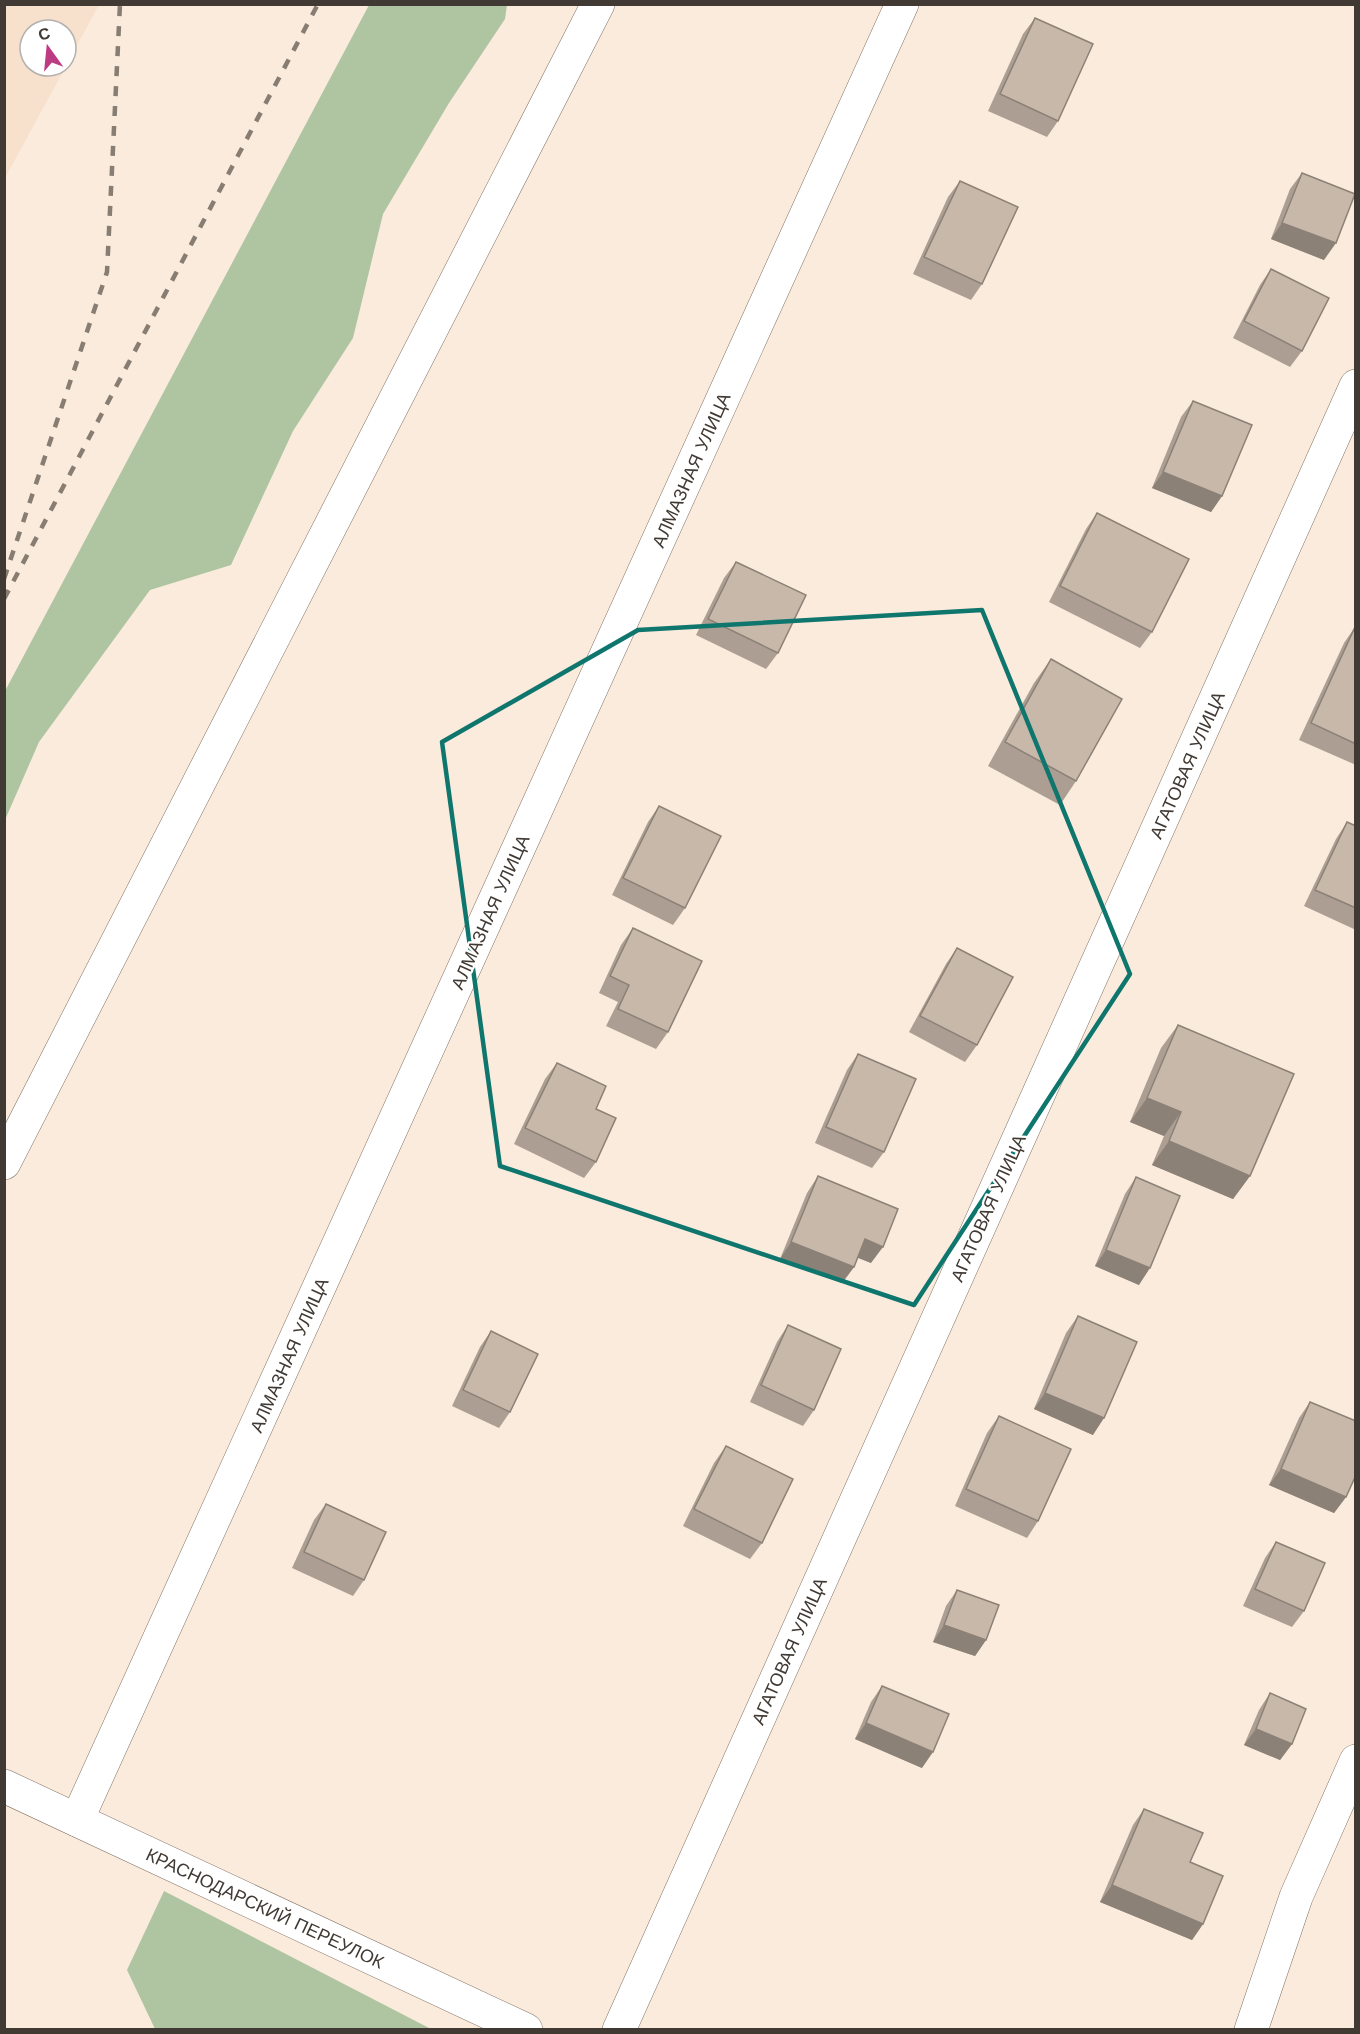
<svg xmlns="http://www.w3.org/2000/svg" width="1360" height="2034" font-family="'Work Sans',sans-serif">
<rect width="100%" height="100%" fill="#fbebdc"/>
<polygon fill="#f7e1cc" points="5,4 99,5 66,65 66,30 30,30 30,66 66,66 5,178"/>
<g fill="#afc5a2">
<polygon points="369,5 507,5 505,19 449,103 383,214 353,338 293,431 231,565 150,590 39,742 5,820 5,691"/>
<polygon points="164,1891 431,2029 155,2029 127,1970"/>
</g>
<g fill="none" stroke-linecap="round" stroke-linejoin="round">
<defs>
<g id="minor">
<polyline points="4,1163 598,4"/>
<polyline points="4,1786 526,2030"/>
<polyline points="77,1820 902,4"/>
<polyline points="619,2030 1356,386"/>
<polyline points="1251,2030 1296,1897 1356,1761"/>
</g>
</defs>
<use href="#minor" stroke="#837568" stroke-width="34"/>
<use href="#minor" stroke="#fff" stroke-width="33"/>
<g stroke="#877d73" stroke-width="4.5" stroke-dasharray="10 10" stroke-linecap="butt">
<polyline points="4,579 107,272 120,4"/>
<polyline points="4,599 318,4"/>
</g>
</g>
<g fill="#ac9e92">
<polygon points="1035,18 1058,121 1047,137 988,111 1023,34"/>
<polygon points="1302,173 1324,260 1271,239 1290,189"/>
<polygon points="960,181 982,284 971,300 913,274 948,197"/>
<polygon points="1271,269 1302,351 1290,367 1233,338 1260,285"/>
<polygon points="1193,401 1222,496 1211,512 1152,488 1181,417"/>
<polygon points="1097,513 1152,632 1140,648 1049,602 1086,529"/>
<polygon points="736,562 778,653 766,669 696,635 724,578"/>
<polygon points="1355,627 1356,627 1356,765 1299,740 1344,643"/>
<polygon points="1051,659 1076,781 1060,805 988,766 1034,683"/>
<polygon points="659,806 685,908 673,925 612,895 648,822"/>
<polygon points="1347,822 1356,826 1356,930 1304,906 1336,839"/>
<polygon points="633,928 668,1032 656,1049 606,1026 618,1002 599,993 621,945"/>
<polygon points="957,948 977,1045 965,1062 909,1032 946,964"/>
<polygon points="1178,1025 1250,1176 1233,1199 1152,1165 1164,1136 1130,1122 1161,1048"/>
<polygon points="858,1054 884,1152 872,1168 815,1143 847,1070"/>
<polygon points="557,1063 596,1109 596,1162 584,1178 514,1144 545,1079"/>
<polygon points="818,1176 871,1263 857,1257 854,1267 842,1283 780,1259 807,1193"/>
<polygon points="1136,1177 1139,1285 1095,1266 1125,1194"/>
<polygon points="1078,1316 1093,1435 1034,1409 1066,1333"/>
<polygon points="788,1325 814,1410 803,1426 750,1402 777,1342"/>
<polygon points="491,1331 510,1412 499,1428 452,1406 480,1347"/>
<polygon points="1310,1402 1346,1497 1334,1513 1269,1485 1299,1418"/>
<polygon points="999,1416 1038,1521 1027,1538 955,1506 987,1433"/>
<polygon points="726,1446 762,1543 750,1559 683,1526 714,1463"/>
<polygon points="326,1504 364,1580 353,1596 292,1568 314,1520"/>
<polygon points="1276,1542 1304,1611 1292,1627 1243,1606 1265,1558"/>
<polygon points="957,1590 986,1640 975,1656 933,1642 946,1606"/>
<polygon points="882,1686 922,1768 855,1739 871,1702"/>
<polygon points="1270,1693 1292,1744 1280,1760 1244,1745 1259,1710"/>
<polygon points="1144,1809 1190,1862 1203,1924 1192,1940 1100,1902 1133,1825"/>
</g>
<g fill="#8c8177">
<polygon points="1282,223 1336,243 1324,260 1271,239"/>
<polygon points="1163,472 1222,496 1211,512 1152,488"/>
<polygon points="1147,1098 1181,1112 1164,1136 1130,1122"/>
<polygon points="1169,1141 1250,1176 1233,1199 1152,1165"/>
<polygon points="865,1239 883,1247 871,1263 853,1256"/>
<polygon points="791,1242 854,1267 842,1283 780,1259"/>
<polygon points="1106,1250 1150,1268 1139,1285 1095,1266"/>
<polygon points="1045,1393 1104,1418 1093,1435 1034,1409"/>
<polygon points="1281,1469 1346,1497 1334,1513 1269,1485"/>
<polygon points="944,1625 986,1640 975,1656 933,1642"/>
<polygon points="866,1723 933,1752 922,1768 855,1739"/>
<polygon points="1256,1729 1292,1744 1280,1760 1244,1745"/>
<polygon points="1112,1885 1203,1924 1192,1940 1100,1902"/>
</g>
<g fill="#c8b8aa" stroke="#8c8177" stroke-width="1.5">
<polygon points="1035,18 1093,44 1058,121 1000,94"/>
<polygon points="1302,173 1355,194 1336,243 1282,223"/>
<polygon points="960,181 1018,207 982,284 924,257"/>
<polygon points="1271,269 1329,298 1302,351 1244,321"/>
<polygon points="1193,401 1252,425 1222,496 1163,472"/>
<polygon points="1097,513 1189,559 1152,632 1060,586"/>
<polygon points="736,562 806,595 778,653 708,619"/>
<polygon points="1355,627 1356,627 1356,744 1311,723"/>
<polygon points="1051,659 1122,699 1076,781 1005,742"/>
<polygon points="659,806 721,836 685,908 623,878"/>
<polygon points="1347,822 1356,826 1356,908 1315,890"/>
<polygon points="633,928 702,961 668,1032 618,1009 629,985 610,976"/>
<polygon points="957,948 1013,977 977,1045 920,1016"/>
<polygon points="1178,1025 1294,1074 1250,1176 1169,1141 1181,1112 1147,1098"/>
<polygon points="858,1054 916,1079 884,1152 826,1127"/>
<polygon points="557,1063 606,1086 596,1109 616,1118 596,1162 525,1128"/>
<polygon points="818,1176 898,1209 883,1247 865,1239 854,1267 791,1242"/>
<polygon points="1136,1177 1180,1196 1150,1268 1106,1250"/>
<polygon points="1078,1316 1137,1342 1104,1418 1045,1393"/>
<polygon points="788,1325 841,1349 814,1410 761,1385"/>
<polygon points="491,1331 538,1354 510,1412 463,1390"/>
<polygon points="1310,1402 1356,1421 1356,1475 1346,1497 1281,1469"/>
<polygon points="999,1416 1071,1449 1038,1521 966,1489"/>
<polygon points="726,1446 793,1479 762,1543 694,1509"/>
<polygon points="326,1504 386,1532 364,1580 304,1552"/>
<polygon points="1276,1542 1325,1563 1304,1611 1255,1589"/>
<polygon points="957,1590 999,1605 986,1640 944,1625"/>
<polygon points="882,1686 949,1714 933,1752 866,1723"/>
<polygon points="1270,1693 1306,1709 1292,1744 1256,1729"/>
<polygon points="1144,1809 1203,1833 1190,1862 1223,1876 1203,1924 1112,1885"/>
</g>
<path fill="none" stroke="#0f766e" stroke-width="4.5" stroke-linejoin="round" d="M982 610 1130 974 914 1305 500 1166 442 742 638 630Z"/>
<g text-anchor="middle" dominant-baseline="central" stroke-width="4.5" stroke-linejoin="round" paint-order="stroke">
<g font-size="18" fill="#413a34" stroke="#fff">
<text transform="translate(691 470) rotate(-66)">АЛМАЗНАЯ УЛИЦА</text>
<text transform="translate(1187 765) rotate(-66)">АГАТОВАЯ УЛИЦА</text>
<text transform="translate(490 912) rotate(-66)">АЛМАЗНАЯ УЛИЦА</text>
<text transform="translate(988 1208) rotate(-66)">АГАТОВАЯ УЛИЦА</text>
<text transform="translate(289 1355) rotate(-66)">АЛМАЗНАЯ УЛИЦА</text>
<text transform="translate(789 1651) rotate(-66)">АГАТОВАЯ УЛИЦА</text>
<text transform="translate(265 1908) rotate(25)">КРАСНОДАРСКИЙ ПЕРЕУЛОК</text>
</g>
</g>
<rect width="1360" height="2034" fill="none" stroke="#413a34" stroke-width="12"/>
<g transform="translate(48 48) rotate(345)"><circle r="28" fill="#ffffff" stroke="#b3b0ae" stroke-width="1.5"/>
<path d="M0-4.5L10 22L0 15L-10 22Z" fill="#bd3b83"/>
<text y="-9" font-size="16" font-weight="bold" text-anchor="middle" fill="#413a34">С</text>
</g>
</svg>
